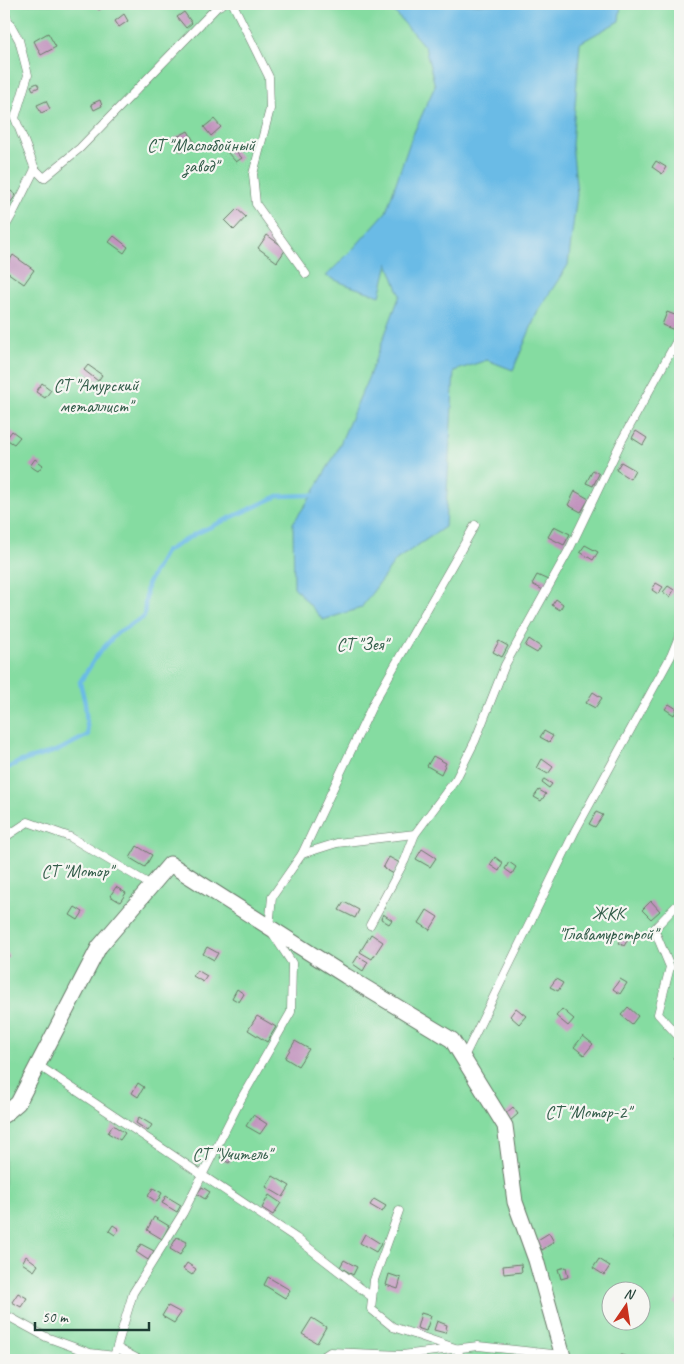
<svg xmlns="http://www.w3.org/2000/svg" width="684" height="1364" font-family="Caveat,sans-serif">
<rect width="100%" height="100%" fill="#f6f6f2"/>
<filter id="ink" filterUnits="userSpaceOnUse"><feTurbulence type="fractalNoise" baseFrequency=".02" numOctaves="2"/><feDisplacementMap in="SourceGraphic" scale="10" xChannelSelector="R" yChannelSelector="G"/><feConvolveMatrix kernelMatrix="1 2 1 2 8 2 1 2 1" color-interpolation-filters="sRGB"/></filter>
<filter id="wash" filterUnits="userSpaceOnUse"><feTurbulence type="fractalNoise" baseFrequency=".0096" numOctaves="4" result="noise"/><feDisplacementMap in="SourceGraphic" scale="20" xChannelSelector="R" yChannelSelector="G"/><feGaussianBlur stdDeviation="1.12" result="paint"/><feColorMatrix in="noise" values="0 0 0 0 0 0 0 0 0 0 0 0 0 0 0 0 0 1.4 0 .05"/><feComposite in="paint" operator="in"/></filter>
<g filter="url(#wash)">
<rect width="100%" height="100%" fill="#ede2c6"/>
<path fill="#85dca1" stroke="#528c6a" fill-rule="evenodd" d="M4 4H680V1360H4ZM612 1292H642V1322H612Z"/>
<polygon fill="#6bbbe6" stroke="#457c8d" points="396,4 621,4 619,21 580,43 572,144 577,194 568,265 538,311 513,370 487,360 454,371 445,527 396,560 361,608 323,620 294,587 293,523 312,495 337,451 369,376 400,295 388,263 380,296 347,285 326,276 353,249 386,212 411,139 435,86 425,47 391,8"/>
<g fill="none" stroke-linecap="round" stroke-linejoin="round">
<polyline stroke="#6bbbe6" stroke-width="4.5" points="4,770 19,762 59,750 88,735 85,703 80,682 98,654 117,633 144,617 147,585 165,552 195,534 278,496 312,495"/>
</g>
<g id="blocks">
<g fill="#c193bd">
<polygon points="94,4 104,4 105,5 99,10"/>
<polygon points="184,12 192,23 186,28 177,17"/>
<polygon points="124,14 128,21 119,27 115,21"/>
<polygon points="48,33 56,47 41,55 34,41"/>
<polygon points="37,83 39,87 33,90 31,86"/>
<polygon points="100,100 102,106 94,110 91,104"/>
<polygon points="46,101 50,109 41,113 37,105"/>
<polygon points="214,119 221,127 211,136 204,127"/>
<polygon points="188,131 195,143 180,151 173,139"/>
<polygon points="232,147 242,158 236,162 227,152"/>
<polygon points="656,161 666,167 662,174 652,167"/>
<polygon points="7,188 16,195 8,206 4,202 4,192"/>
<polygon points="237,209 246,217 234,230 225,221"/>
<polygon points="267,235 286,249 277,262 258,248"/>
<polygon points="114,236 128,247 124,253 109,242"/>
<polygon points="13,255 34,270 24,284 4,270"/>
<polygon points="667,312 680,317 680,321 677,331 662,325"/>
<polygon points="88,365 102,375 98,381 84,370"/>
<polygon points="42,383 51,390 45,398 36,392"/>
<polygon points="12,431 20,437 14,444 6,439"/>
<polygon points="636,431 647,438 643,445 632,438"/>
<polygon points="35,459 43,465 38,471 30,466"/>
<polygon points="621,462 635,470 630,479 616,470"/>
<polygon points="593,470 599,474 593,486 586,483"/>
<polygon points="575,491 589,499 581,512 568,505"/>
<polygon points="554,526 570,534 564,545 548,537"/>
<polygon points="585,545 598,552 593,560 580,552"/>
<polygon points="537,575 548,580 543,590 532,584"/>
<polygon points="656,583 663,587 658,594 652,590"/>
<polygon points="668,586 674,590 670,597 663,592"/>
<polygon points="556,599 563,604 560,610 552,605"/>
<polygon points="529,639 541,647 537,653 525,646"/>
<polygon points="499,641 508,646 502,657 493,652"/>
<polygon points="593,692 602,698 595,708 586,703"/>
<polygon points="669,704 677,709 674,715 665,709"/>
<polygon points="544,731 553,736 549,742 540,737"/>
<polygon points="433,756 446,763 441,774 427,766"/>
<polygon points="542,759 553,767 548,774 537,768"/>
<polygon points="544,779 552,784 549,788 542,783"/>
<polygon points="539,790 546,794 541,801 534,797"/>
<polygon points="596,812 603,815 595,827 589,824"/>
<polygon points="137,846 152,855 145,867 130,858"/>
<polygon points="422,849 436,858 430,867 416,859"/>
<polygon points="389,857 400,863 394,874 383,868"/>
<polygon points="495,857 503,863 499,871 490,865"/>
<polygon points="509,862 516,867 512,874 505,869"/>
<polygon points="116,887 126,893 120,902 110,896"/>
<polygon points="651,901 660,911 651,919 642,910"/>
<polygon points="344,902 359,910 355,918 339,910"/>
<polygon points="75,907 83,912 78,920 70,915"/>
<polygon points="427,910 438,917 430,930 419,923"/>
<polygon points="383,914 392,920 389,924 381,919"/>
<polygon points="680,932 680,943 675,937"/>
<polygon points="625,933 630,936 624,946 619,943"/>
<polygon points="371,934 383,942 372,959 360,952"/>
<polygon points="207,947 218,953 214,960 203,954"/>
<polygon points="4,949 9,956 4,960"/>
<polygon points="358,956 368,962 363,971 353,964"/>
<polygon points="197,970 207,976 203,982 193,976"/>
<polygon points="556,979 563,983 558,991 550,987"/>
<polygon points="620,979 627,983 620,994 613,989"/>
<polygon points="237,989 244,994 239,1002 232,998"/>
<polygon points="628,1007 638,1016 632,1024 621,1015"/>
<polygon points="516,1008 526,1016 519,1024 510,1016"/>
<polygon points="562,1009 574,1019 568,1026 556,1016"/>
<polygon points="257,1016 276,1027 267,1042 248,1030"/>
<polygon points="583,1036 593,1044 584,1055 574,1047"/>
<polygon points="295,1041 309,1049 298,1066 285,1058"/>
<polygon points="680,1050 680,1064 673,1058"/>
<polygon points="138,1083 144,1087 138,1097 132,1093"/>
<polygon points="513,1107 518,1114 510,1121 505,1114"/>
<polygon points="253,1115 267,1124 260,1134 246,1126"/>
<polygon points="139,1117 152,1125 148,1131 136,1123"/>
<polygon points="113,1125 125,1133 120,1140 108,1133"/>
<polygon points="225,1149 234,1155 229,1163 220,1158"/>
<polygon points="273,1176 290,1186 283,1197 266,1187"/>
<polygon points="202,1187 210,1192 205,1199 197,1194"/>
<polygon points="153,1188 162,1193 157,1202 148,1196"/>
<polygon points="269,1195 281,1203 273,1215 262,1208"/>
<polygon points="166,1196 181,1205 177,1212 162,1203"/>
<polygon points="374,1199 386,1206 382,1212 370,1205"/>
<polygon points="154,1217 169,1226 162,1239 147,1230"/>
<polygon points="113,1225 119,1229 115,1235 109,1231"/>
<polygon points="549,1233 554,1242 542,1250 536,1241"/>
<polygon points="365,1234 381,1244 376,1252 360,1243"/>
<polygon points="177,1237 187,1242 180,1255 170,1249"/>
<polygon points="141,1244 154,1251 148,1260 136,1252"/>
<polygon points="26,1256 38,1265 34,1271 22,1263"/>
<polygon points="599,1259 610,1266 604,1275 593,1268"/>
<polygon points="344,1260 357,1267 353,1275 340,1267"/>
<polygon points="187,1263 196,1269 192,1275 183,1269"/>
<polygon points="521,1264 522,1272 504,1274 503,1266"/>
<polygon points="566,1267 568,1277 561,1279 558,1269"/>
<polygon points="389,1274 401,1278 398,1289 386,1285"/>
<polygon points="268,1277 290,1290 285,1298 264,1285"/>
<polygon points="18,1293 27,1298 21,1307 12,1302"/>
<polygon points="680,1295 680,1307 674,1303"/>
<polygon points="168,1306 181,1313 174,1323 162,1316"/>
<polygon points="421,1313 431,1316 426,1331 417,1328"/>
<polygon points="312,1318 326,1327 317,1343 302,1334"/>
<polygon points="437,1321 447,1325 445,1333 434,1330"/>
<polygon points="621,1355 631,1358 630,1360 619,1360"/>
</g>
</g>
</g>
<g filter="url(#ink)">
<use href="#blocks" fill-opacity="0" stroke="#677767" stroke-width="1"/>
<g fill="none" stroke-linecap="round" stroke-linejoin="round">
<defs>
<g id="service">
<polyline points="233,4 269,77 270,109 253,174 256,204 306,274"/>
<polyline points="4,13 19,40 28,75 15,118 35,169 12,215 4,229"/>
<polyline points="35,169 44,178 80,148 217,7 223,4"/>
<polyline points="4,838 28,822 70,837 151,885"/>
<polyline points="302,854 374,702 475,525"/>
<polyline points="680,906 677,905 654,929 670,967 658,1014 680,1038"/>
<polyline points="370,925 405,860 415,834"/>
<polyline points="463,1059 575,831 671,656 680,634"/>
<polyline points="38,1065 296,1238 372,1297"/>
<polyline points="399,1211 374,1280 371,1309 393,1327 458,1349 460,1360"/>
<polyline points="4,1314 46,1337 90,1353 115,1356"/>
<polyline points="117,1348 140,1360"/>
<polyline points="113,1360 133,1293 183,1213 241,1099 291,1012 292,963 269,928 272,897 302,854 337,843 415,834 456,779 475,741 505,665 570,548 622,440 680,335"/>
<polyline points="318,1360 330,1352 402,1355 478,1346 562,1355"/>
</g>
<polyline id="minor" points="4,1115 18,1103 99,947 170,864 346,976 452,1040 505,1126 515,1202 536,1260 564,1360"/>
</defs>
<use href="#service" stroke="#677767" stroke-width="9"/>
<use href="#minor" stroke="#677767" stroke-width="17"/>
<use href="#service" stroke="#fff" stroke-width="8"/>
<use href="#minor" stroke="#fff" stroke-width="15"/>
</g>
</g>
<g text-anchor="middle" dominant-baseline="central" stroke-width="4.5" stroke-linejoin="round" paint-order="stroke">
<g font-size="18" fill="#335d4a" stroke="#f6f6f2">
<text x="201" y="145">СТ "Маслобойный<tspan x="201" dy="21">завод"</tspan></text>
<text x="96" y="385">СТ "Амурский<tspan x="96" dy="21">металлист"</tspan></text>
<text x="362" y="644">СТ "Зея"</text>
<text x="77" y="871">СТ "Мотор"</text>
<text x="608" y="913">ЖКК<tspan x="608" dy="21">"Главамурстрой"</tspan></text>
<text x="588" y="1112">СТ "Мотор-2"</text>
<text x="232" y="1154">СТ "Учитель"</text>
</g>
</g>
<rect width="684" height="1364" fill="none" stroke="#f6f6f2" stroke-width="20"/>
<g transform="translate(626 1306) rotate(13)"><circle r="24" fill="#f6f6f2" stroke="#a0aca6"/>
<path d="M0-4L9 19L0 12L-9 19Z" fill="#c8321e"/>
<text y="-8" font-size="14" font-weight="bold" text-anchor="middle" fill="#1f3d34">N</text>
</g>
<path d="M35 1322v8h114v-8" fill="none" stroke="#1f3d34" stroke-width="2.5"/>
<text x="42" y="1322" font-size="15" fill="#1f3d34" stroke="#f6f6f2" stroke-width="4" paint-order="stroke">50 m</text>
</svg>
